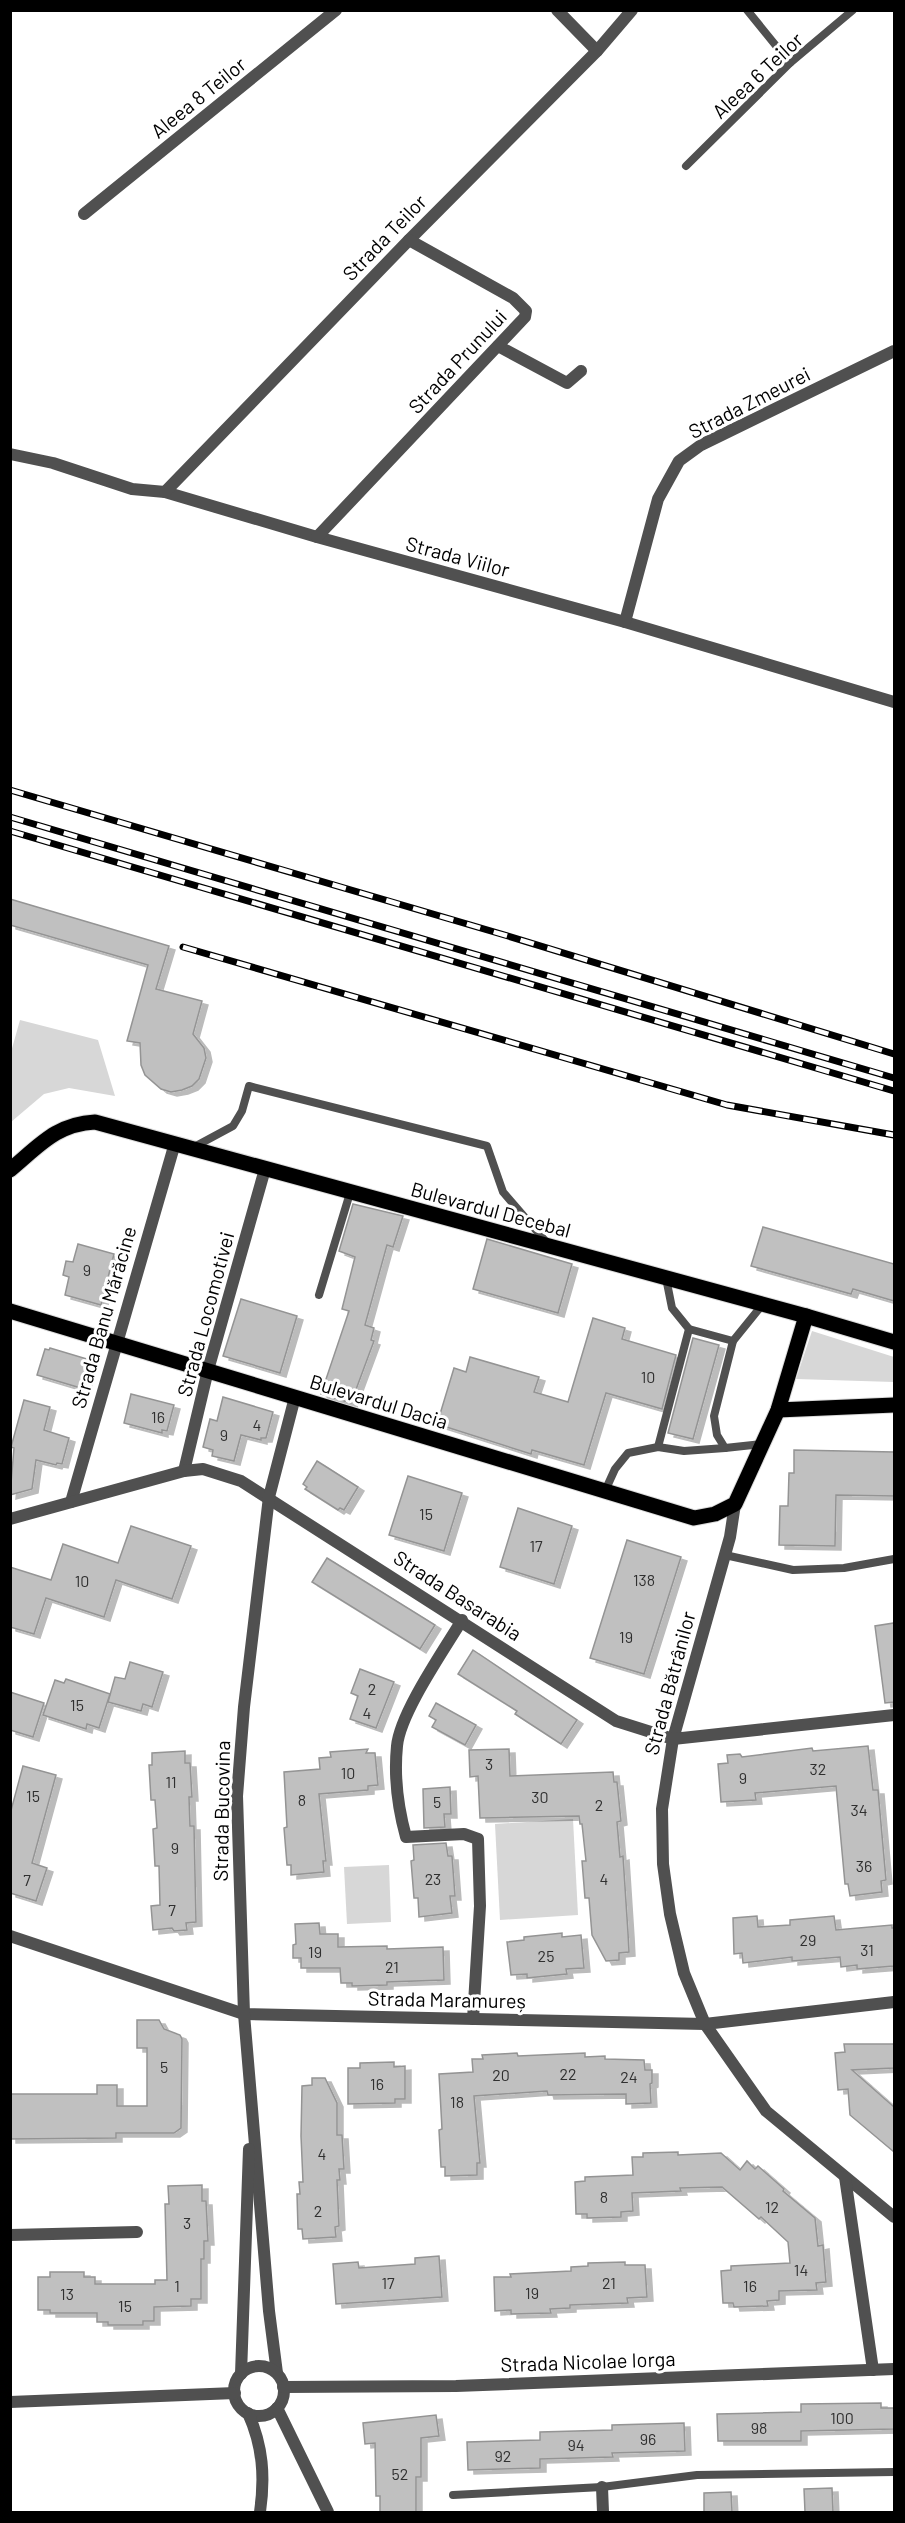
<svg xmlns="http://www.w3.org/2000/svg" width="905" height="2523" font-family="Barlow,sans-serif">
<defs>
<filter id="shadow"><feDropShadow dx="6" dy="4" stdDeviation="0" flood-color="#0004"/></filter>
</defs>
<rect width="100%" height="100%" fill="#fff"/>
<g fill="#d7d7d7">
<polygon points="20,1020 98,1040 115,1096 69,1088 44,1094 11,1122 11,1052"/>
<polygon points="812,1331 894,1357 894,1382 796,1379"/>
<polygon points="573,1819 578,1915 500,1920 495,1824"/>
<polygon points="389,1865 391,1922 347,1924 344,1867"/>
</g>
<g fill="#c0c0c0" stroke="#949494" stroke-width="1.5" filter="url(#shadow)">
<polygon points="10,899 169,946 156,989 202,1001 193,1034 204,1048 206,1058 199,1079 192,1086 182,1090 171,1092 161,1089 145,1075 141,1065 140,1043 127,1041 148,965 10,925"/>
<polygon points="353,1204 403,1216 393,1247 387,1245 365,1325 374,1328 371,1340 374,1341 351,1403 321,1394 349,1311 342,1309 355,1257 339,1251"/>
<polygon points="763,1227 894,1264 894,1301 853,1289 851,1294 751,1266"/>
<polygon points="487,1239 572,1264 558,1313 473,1289"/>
<polygon points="78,1244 114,1254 101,1305 65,1295 69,1277 63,1275 66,1261 73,1262"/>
<polygon points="241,1299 297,1316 280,1373 223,1356"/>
<polygon points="593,1318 625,1328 622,1339 676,1355 662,1409 606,1393 584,1465 532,1450 531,1454 437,1424 454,1368 466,1372 470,1357 539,1377 534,1392 568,1402"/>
<polygon points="693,1338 719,1345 693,1439 668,1433"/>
<polygon points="50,1348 87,1359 87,1361 91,1363 84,1389 37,1375 45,1349 49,1350"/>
<polygon points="131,1394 174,1405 167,1431 162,1430 162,1433 124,1423"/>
<polygon points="223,1397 273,1412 266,1438 261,1438 261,1440 241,1435 234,1461 212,1456 213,1450 203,1447 210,1419 217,1421"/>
<polygon points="24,1400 50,1407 44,1430 69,1438 62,1464 57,1463 56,1465 36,1460 32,1489 10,1495 14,1448 11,1447"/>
<polygon points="794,1450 894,1452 894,1496 836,1495 835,1546 779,1545 780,1506 788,1506 789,1473 794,1473"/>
<polygon points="317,1461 358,1487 344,1510 340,1508 338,1510 305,1489 307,1487 303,1484"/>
<polygon points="408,1476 462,1493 444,1551 389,1535"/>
<polygon points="518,1508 572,1526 554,1584 500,1567"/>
<polygon points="131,1526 191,1546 172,1599 116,1580 104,1617 46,1598 34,1634 10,1627 10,1567 51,1580 63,1544 118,1563"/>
<polygon points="627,1540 681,1557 644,1674 590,1658"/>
<polygon points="327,1558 435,1625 420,1649 312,1582"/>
<polygon points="894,1623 894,1702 885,1703 875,1626"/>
<polygon points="473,1650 577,1720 561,1744 515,1714 517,1711 458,1674"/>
<polygon points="130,1662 163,1672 152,1707 143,1704 141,1711 108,1702 115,1677 125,1679"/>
<polygon points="360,1669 394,1682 376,1728 350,1719 358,1696 351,1693"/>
<polygon points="66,1679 110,1694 99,1728 87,1724 86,1729 43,1715 55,1680 64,1683"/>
<polygon points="10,1692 44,1703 33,1737 10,1730"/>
<polygon points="436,1703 476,1725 465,1745 432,1727 436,1720 429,1716"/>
<polygon points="868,1746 873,1790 878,1790 886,1880 881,1881 882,1892 850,1896 848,1884 845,1884 836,1786 755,1793 756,1800 721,1802 718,1764 728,1763 727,1755 740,1754 742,1757 812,1748 813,1751"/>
<polygon points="368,1749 366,1753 375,1753 378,1785 368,1786 368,1790 319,1794 326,1861 323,1861 324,1872 291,1875 291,1865 287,1865 284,1828 287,1827 284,1772 320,1769 319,1758 331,1757 330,1752"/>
<polygon points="509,1749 510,1776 613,1772 614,1782 617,1782 621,1821 617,1822 620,1857 623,1856 628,1933 629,1952 619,1953 619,1960 606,1961 592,1935 589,1898 585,1898 582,1861 586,1861 582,1824 580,1824 579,1816 480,1818 478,1776 470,1777 469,1750"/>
<polygon points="185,1751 185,1763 190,1763 192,1797 189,1797 190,1826 194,1826 196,1922 186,1923 187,1930 174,1931 172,1928 153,1930 151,1906 160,1905 159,1866 155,1866 153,1829 157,1828 155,1800 151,1800 149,1765 152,1765 152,1753"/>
<polygon points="23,1766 56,1775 32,1863 47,1868 36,1901 10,1893 10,1814"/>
<polygon points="450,1787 451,1814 444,1814 445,1827 424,1828 423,1789"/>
<polygon points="446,1843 448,1856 452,1856 455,1896 450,1896 452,1913 419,1917 418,1898 414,1898 411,1861 414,1860 413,1845"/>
<polygon points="757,1916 758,1927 790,1925 790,1920 834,1916 836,1930 892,1925 892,1928 894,1928 894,1966 857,1969 857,1965 841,1967 840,1957 792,1961 792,1957 743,1963 742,1953 734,1954 733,1918"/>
<polygon points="319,1923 320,1934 338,1934 338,1947 387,1946 387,1949 443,1947 444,1980 387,1982 387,1985 352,1986 352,1983 341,1983 340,1968 301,1968 301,1958 293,1958 293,1945 296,1944 295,1924"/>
<polygon points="562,1933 562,1937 581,1935 584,1968 566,1969 567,1974 527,1978 527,1974 511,1975 507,1942 524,1940 524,1937"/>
<polygon points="137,2020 159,2020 164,2029 180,2035 182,2039 181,2128 174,2133 116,2133 116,2138 10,2139 10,2094 97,2094 97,2085 117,2085 117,2106 147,2106 147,2048 137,2048"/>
<polygon points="844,2044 894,2044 894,2068 852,2070 894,2107 894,2152 850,2115 848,2089 838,2090 835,2053 845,2052"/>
<polygon points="517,2053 518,2056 585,2053 585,2057 605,2056 605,2059 644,2060 645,2070 652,2070 652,2083 650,2084 651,2103 626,2104 626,2094 548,2095 547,2091 474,2096 480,2163 477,2163 477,2175 445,2176 445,2167 441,2167 439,2130 442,2129 439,2074 473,2072 472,2059 483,2059 482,2055"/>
<polygon points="394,2062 394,2067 405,2066 405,2099 395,2099 395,2103 348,2104 348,2068 360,2068 360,2063"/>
<polygon points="312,2078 325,2078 337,2103 337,2135 342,2135 344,2169 339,2169 340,2180 337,2180 339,2226 335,2227 336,2237 303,2239 302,2229 298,2229 297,2194 300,2194 299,2182 303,2182 301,2136 302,2086 312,2085"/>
<polygon points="678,2152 678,2155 721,2153 740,2170 747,2161 755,2169 758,2166 784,2189 783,2191 815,2218 818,2246 823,2245 826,2282 816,2283 817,2290 779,2291 779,2300 767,2301 768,2306 734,2307 733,2303 723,2303 721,2271 731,2270 731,2266 790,2263 788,2242 761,2217 759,2219 722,2187 680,2188 681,2191 632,2193 633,2211 621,2212 621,2217 587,2218 587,2214 576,2214 575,2182 585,2181 585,2177 633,2175 632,2157 643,2157 643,2153"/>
<polygon points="202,2185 202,2201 206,2201 208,2241 204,2241 204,2259 201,2259 201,2299 191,2299 191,2306 154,2307 154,2321 143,2321 143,2325 108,2325 108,2322 97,2322 97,2313 50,2313 50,2310 38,2310 38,2277 50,2277 50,2272 84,2272 84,2277 95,2277 95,2284 155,2284 155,2280 167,2280 165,2204 169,2204 168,2186"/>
<polygon points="439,2256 442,2297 336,2304 333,2264 358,2262 359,2268 415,2264 415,2258"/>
<polygon points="625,2262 625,2265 645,2265 647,2297 627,2298 628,2303 570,2305 570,2308 550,2309 551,2313 511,2314 511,2310 495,2311 494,2277 511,2277 510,2274 571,2271 571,2267 588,2266 588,2263"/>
<polygon points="881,2403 881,2408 894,2408 894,2429 801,2431 801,2441 718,2441 717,2414 801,2412 801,2404"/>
<polygon points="436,2415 439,2436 421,2438 421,2477 416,2477 416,2512 380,2512 380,2496 376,2496 375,2443 365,2444 363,2423"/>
<polygon points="684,2423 685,2451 612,2453 613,2457 540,2459 540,2468 468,2470 467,2442 540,2440 540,2432 612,2430 612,2425"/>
<polygon points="832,2488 833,2512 805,2512 804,2489"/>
<polygon points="731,2492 732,2512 704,2512 704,2493"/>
</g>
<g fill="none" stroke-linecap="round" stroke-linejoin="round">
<defs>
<g id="primary">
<path d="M10 1170C39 1146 56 1124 95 1122L806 1316 894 1342"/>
<polyline points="10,1311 694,1518 715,1514 735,1504 778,1410 806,1316"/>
<polyline points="778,1410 894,1405"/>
</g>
</defs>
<use href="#primary" stroke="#dbdbdb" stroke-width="17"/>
<g stroke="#505050" stroke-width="8">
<polyline points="747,10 790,63"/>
<polyline points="686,166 790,63 853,10"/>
<polyline points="194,1147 233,1126 242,1111 249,1086 487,1146 503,1192 548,1244"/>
<polyline points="319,1295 350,1193"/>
<polyline points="689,1329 733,1341"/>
<polyline points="762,1444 725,1448 717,1435 714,1416 733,1341 763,1304"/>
<polyline points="658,1447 689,1329 672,1308 666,1278"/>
<polyline points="605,1491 615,1469 628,1453 658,1447 684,1451 725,1448"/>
<polyline points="725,1555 793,1570 844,1568 894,1559"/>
<polyline points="453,2495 602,2487 697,2475 894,2472"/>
</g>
<g stroke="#505050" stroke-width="12">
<polyline points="557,10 597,51"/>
<polyline points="84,214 336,10"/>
<polyline points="498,346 567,383 581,371"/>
<polyline points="10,454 53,463 132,489 165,492 317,537 625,622 894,702"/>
<polyline points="165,492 409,240 597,51 632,10"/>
<polyline points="317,537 525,317 526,311 513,298 409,240"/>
<polyline points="625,622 658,499 679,461 701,445 894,351"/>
<polyline points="184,1471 208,1370 265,1169"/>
<polyline points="71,1502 175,1143"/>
<polyline points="735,1504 730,1537 673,1739 662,1809 663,1864 670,1914 684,1973 705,2024 766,2111 894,2217"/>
<polyline points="10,1519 184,1471 203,1469 241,1481 616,1721 673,1739 894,1715"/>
<path d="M462 1620C444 1650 400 1713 397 1746 394 1776 398 1808 406 1837L464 1834 478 1839 480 1906 473 2019"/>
<polyline points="10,1936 244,2014 705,2024 894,2002"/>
<polyline points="845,2177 873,2370"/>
<polyline points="10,2235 137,2232"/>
<polyline points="277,2373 269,2311 244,2014 237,1796 244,1707 269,1497 295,1397"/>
<polyline points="241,2374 249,2149"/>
<polyline points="602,2487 603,2512"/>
</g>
<g stroke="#505050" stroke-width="12">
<circle cx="259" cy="2391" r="25"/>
<polyline points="283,2387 456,2386 894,2369"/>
<polyline points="10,2402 235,2393"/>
<polyline points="277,2408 328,2512"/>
<path d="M248 2413C263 2446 265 2477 260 2512"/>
</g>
<use href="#primary" stroke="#000" stroke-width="15"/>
<defs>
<g id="rail">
<polyline points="10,790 508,936 894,1054"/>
<polyline points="10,817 894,1078"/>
<polyline points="10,831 894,1091"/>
<polyline points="183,947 727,1105 894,1135"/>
</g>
</defs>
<use href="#rail" stroke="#000" stroke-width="7"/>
<use href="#rail" stroke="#fff" stroke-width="4.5" stroke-dasharray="14" stroke-linecap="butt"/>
</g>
<g text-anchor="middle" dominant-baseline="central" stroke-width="6" stroke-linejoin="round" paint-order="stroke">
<g font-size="16" fill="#303030">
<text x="87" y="1269">9</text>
<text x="648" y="1376">10</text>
<text x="158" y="1416">16</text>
<text x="257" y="1424">4</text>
<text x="224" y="1434">9</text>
<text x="426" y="1513">15</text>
<text x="536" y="1545">17</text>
<text x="644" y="1579">138</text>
<text x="82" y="1580">10</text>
<text x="626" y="1636">19</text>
<text x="372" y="1688">2</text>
<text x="77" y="1704">15</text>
<text x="367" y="1712">4</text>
<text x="489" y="1763">3</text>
<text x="818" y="1768">32</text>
<text x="348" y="1772">10</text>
<text x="743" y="1777">9</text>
<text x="171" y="1781">11</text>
<text x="33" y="1795">15</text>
<text x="540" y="1796">30</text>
<text x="302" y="1799">8</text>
<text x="437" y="1801">5</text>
<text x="599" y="1804">2</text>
<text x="859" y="1809">34</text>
<text x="175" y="1847">9</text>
<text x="864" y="1865">36</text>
<text x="433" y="1878">23</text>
<text x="604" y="1878">4</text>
<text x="27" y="1879">7</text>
<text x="172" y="1909">7</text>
<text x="808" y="1939">29</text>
<text x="867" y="1949">31</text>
<text x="315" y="1951">19</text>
<text x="546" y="1955">25</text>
<text x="392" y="1966">21</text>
<text x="164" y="2066">5</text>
<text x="568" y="2073">22</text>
<text x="501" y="2074">20</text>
<text x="629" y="2076">24</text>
<text x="377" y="2083">16</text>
<text x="457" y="2101">18</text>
<text x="322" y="2153">4</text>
<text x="604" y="2196">8</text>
<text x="772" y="2206">12</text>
<text x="318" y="2210">2</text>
<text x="187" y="2222">3</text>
<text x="801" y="2269">14</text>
<text x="388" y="2282">17</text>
<text x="609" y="2282">21</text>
<text x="177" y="2285">1</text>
<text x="750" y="2285">16</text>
<text x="532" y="2292">19</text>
<text x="67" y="2293">13</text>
<text x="125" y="2305">15</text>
<text x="842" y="2417">100</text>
<text x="759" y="2427">98</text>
<text x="648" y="2438">96</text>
<text x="576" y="2444">94</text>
<text x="503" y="2455">92</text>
<text x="400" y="2473">52</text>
</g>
<g font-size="20" fill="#000" stroke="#fff">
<text transform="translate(757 75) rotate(-43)">Aleea 6 Teilor</text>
<text transform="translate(198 97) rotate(-39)">Aleea 8 Teilor</text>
<text transform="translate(384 237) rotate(-46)">Strada Teilor</text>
<text transform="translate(457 361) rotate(-47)">Strada Prunului</text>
<text transform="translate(749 402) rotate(-27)">Strada Zmeurei</text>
<text transform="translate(458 556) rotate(15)">Strada Viilor</text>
<text transform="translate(491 1209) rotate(15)">Bulevardul Decebal</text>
<text transform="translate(205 1314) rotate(-75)">Strada Locomotivei</text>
<text transform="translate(103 1317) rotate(-74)">Strada Banu Mărăcine</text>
<text transform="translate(379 1401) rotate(17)">Bulevardul Dacia</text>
<text transform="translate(458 1595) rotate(33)">Strada Basarabia</text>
<text transform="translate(669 1683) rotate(-75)">Strada Bătrânilor</text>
<text transform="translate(221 1811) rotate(-89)">Strada Bucovina</text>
<text transform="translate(447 1999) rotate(1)">Strada Maramureș</text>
<text transform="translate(588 2361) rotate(-2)">Strada Nicolae Iorga</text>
</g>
</g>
<rect width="905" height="2523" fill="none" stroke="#000000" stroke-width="24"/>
</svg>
